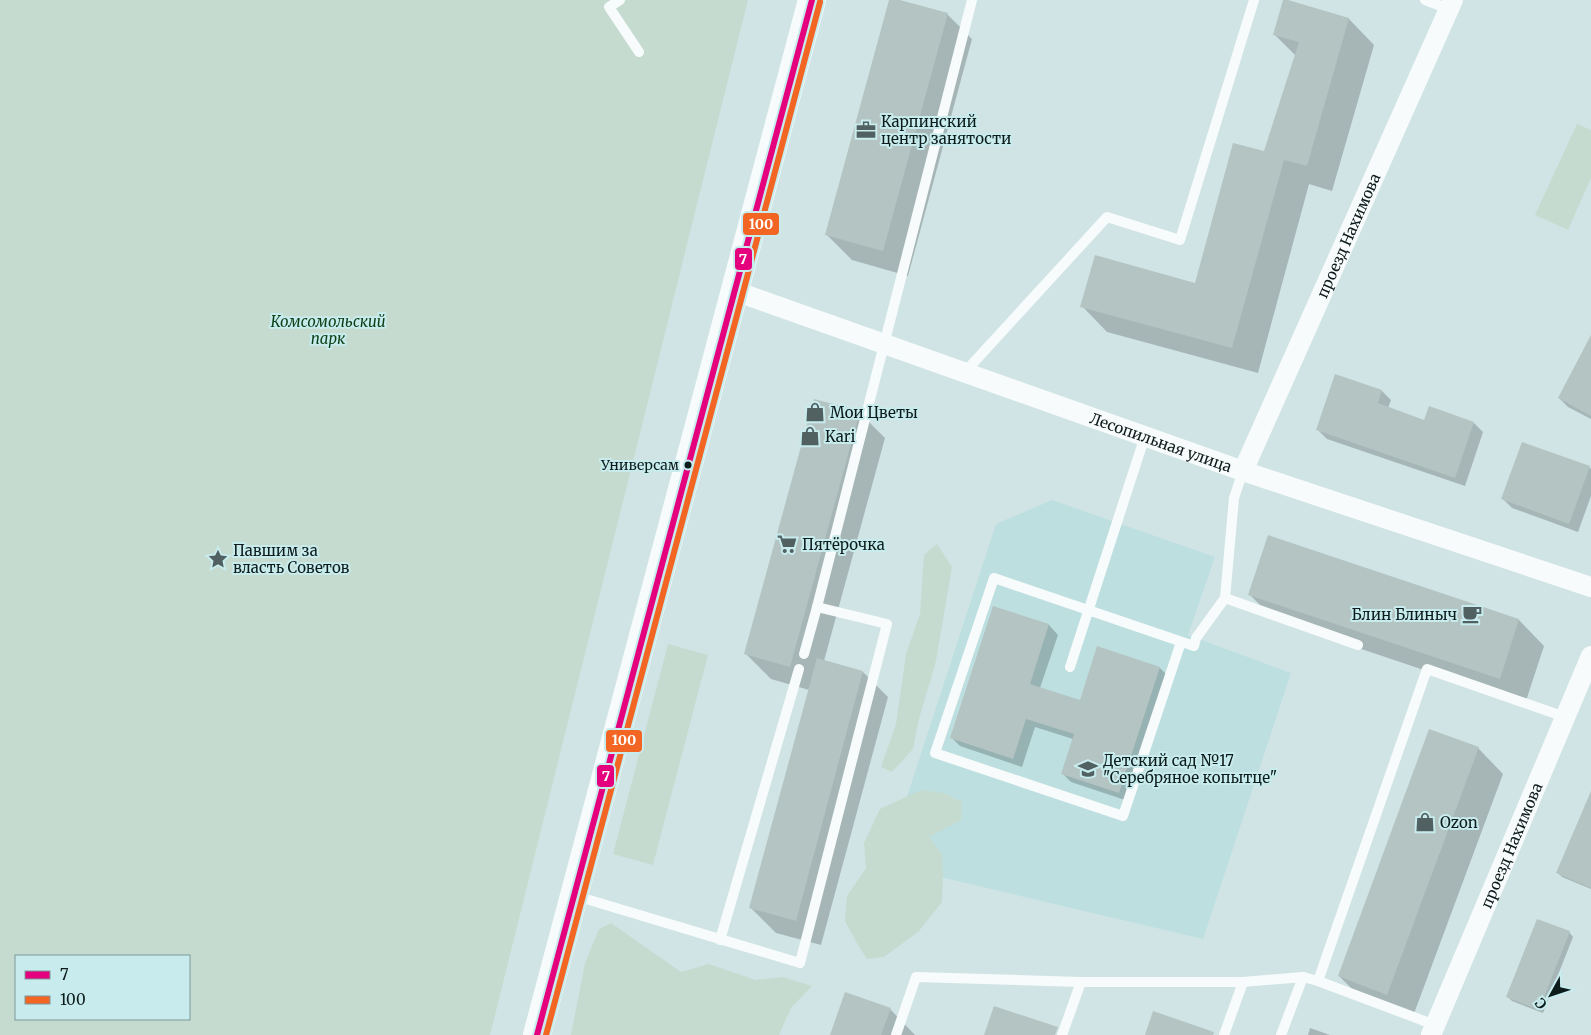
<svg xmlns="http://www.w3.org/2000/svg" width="1591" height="1035" font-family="Merriweather,serif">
<rect width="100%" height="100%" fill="#d0e4e5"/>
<polygon fill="#bddfe0" points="1052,500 1215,557 1188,635 1291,673 1203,939 885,864 996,524"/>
<g fill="#c6dbd0" fill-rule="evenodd">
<path d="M0 0H748L490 1035H0ZM16 956H189V1019H16Z"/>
<polygon points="1577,124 1591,130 1591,178 1568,230 1535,215"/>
<polygon points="937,544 952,567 936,661 919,719 913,749 892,772 881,767 896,724 906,654 920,614 924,555"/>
<polygon points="668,644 708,655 653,865 613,854"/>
<polygon points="921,790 944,793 962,802 961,820 929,837 942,854 943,874 942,902 918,932 884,957 867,959 858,945 845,921 847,896 866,868 864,843 880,809"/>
<polygon points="611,923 681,972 709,964 756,980 783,977 812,986 791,1008 779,1035 571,1035 585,963 599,929"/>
</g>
<g fill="#0003">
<polygon points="890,0 947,14 972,39 908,276 852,260 826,234"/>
<polygon points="1285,0 1349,19 1374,45 1332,191 1309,184 1258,373 1107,332 1082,306 1196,284 1264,153 1296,56 1275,35"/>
<polygon points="1591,337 1591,419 1568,407 1559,398"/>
<polygon points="1336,376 1382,391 1391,400 1388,408 1425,421 1430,408 1474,423 1483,432 1465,486 1327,439 1318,430"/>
<polygon points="859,412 885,438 824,661 863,672 888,697 821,945 776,933 750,907 809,690 771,679 746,654"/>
<polygon points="1589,467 1591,469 1591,496 1578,532 1512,508 1503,499"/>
<polygon points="1268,537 1519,620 1544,646 1525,704 1275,620 1249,594"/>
<polygon points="994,608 1049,625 1058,635 1040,688 1080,702 1098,648 1160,668 1169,677 1128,801 1071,782 1062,773 1073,739 1035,727 1022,767 960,746 951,737"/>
<polygon points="1478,748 1503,774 1412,1019 1364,1001 1339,976"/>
<polygon points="1591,798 1591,889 1562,877 1558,873"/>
<polygon points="1569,932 1573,937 1543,1013 1512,1001 1508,997"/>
<polygon points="890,1009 915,1035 831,1035"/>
<polygon points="1310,1028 1330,1035 1308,1035"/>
</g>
<g fill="#b4c4c2">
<polygon points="889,0 900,0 948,13 883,251 825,235"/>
<polygon points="1283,0 1288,0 1349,18 1307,166 1284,160 1232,348 1080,307 1095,255 1195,283 1233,143 1264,151 1299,42 1273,35"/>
<polygon points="1591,335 1591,416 1558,398"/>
<polygon points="1335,374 1382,390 1378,403 1424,420 1429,406 1474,422 1455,478 1316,430"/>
<polygon points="814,399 860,411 790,667 744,654"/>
<polygon points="1522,442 1590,466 1569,524 1501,499"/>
<polygon points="1268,535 1519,619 1500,679 1248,595"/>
<polygon points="993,606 1049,624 1030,684 1080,700 1097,646 1160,667 1119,793 1061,774 1074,734 1026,719 1013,759 950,738"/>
<polygon points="817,658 863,671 796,921 749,908"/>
<polygon points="1429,729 1479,747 1387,995 1338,976"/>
<polygon points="1591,791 1591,888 1556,873"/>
<polygon points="1537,919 1570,931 1539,1010 1506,997"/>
<polygon points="845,992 891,1008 881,1035 830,1035"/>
<polygon points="994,1006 1058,1027 1055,1035 984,1035"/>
<polygon points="1153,1011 1214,1032 1213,1035 1145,1035"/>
</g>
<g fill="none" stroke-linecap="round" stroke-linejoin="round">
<g stroke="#f8fbfb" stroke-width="10">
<polyline points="620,0 609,7 639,52"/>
<polyline points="1425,0 1449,9"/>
<polyline points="964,373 1107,217 1180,240 1254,0"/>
<polyline points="1225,598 1358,645"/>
<polyline points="1181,642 1123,816 935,753 994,578 1194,646 1196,638 1225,598 1234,498 1243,471"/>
<polyline points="804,654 817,607"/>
<polyline points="1070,667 1145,436"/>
<polyline points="576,896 800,963 887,624 817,607 972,0"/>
<polyline points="720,940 799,669"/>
<polyline points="1318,981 1427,669 1565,717"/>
<polyline points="896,1035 916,977 1081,982 1243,982 1303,977 1318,981 1435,1025"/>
<polyline points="1062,1035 1081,982"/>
<polyline points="1224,1035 1243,982"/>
<polyline points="1281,1035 1303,977"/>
</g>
<g stroke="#f8fbfb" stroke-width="20">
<path id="s1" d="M735 291 1243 471 1591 587"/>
<path id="s2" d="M1243 471 1453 0"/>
<path id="s3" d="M1431 1035 1591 656"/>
</g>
<polyline stroke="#f8fbfb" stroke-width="28" points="537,1035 812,0"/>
<defs>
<polyline id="bus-1" points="537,1035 812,0"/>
<polyline id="bus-2" points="546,1035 820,2"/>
</defs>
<use href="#bus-1" stroke="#c8eced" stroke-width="10"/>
<use href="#bus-2" stroke="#c8eced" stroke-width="10"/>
<use href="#bus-1" stroke="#e5007d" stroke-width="6"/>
<use href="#bus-2" stroke="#f26522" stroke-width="6"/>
</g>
<defs>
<symbol id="office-bare" viewBox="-9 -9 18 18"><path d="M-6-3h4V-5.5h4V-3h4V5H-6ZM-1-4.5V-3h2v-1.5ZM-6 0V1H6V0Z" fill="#516162" stroke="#c8eced" stroke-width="2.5" paint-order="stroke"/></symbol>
<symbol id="shop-bare" viewBox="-9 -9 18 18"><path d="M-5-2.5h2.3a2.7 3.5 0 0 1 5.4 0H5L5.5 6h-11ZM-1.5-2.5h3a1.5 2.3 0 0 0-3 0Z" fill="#516162" stroke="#c8eced" stroke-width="2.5" paint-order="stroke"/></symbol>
<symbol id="supermarket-bare" viewBox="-9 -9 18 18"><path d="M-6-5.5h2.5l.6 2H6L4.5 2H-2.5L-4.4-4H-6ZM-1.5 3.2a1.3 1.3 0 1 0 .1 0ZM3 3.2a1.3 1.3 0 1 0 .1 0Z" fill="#516162" stroke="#c8eced" stroke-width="2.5" paint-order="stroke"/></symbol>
<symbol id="sight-bare" viewBox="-9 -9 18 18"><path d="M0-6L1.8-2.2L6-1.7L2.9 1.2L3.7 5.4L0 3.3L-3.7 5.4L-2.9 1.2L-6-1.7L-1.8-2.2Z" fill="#516162" stroke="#c8eced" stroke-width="2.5" paint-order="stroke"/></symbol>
<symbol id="cafe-bare" viewBox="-9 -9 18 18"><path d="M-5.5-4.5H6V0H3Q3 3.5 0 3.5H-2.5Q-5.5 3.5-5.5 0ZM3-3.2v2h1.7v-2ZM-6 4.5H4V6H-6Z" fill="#516162" stroke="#c8eced" stroke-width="2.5" paint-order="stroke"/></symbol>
<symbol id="school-bare" viewBox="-9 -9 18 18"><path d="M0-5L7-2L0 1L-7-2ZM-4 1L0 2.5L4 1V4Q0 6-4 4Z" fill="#516162" stroke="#c8eced" stroke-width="2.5" paint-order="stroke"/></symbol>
</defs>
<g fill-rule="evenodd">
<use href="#office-bare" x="852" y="116" width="28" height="28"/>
<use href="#shop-bare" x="801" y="398" width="28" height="28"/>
<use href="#shop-bare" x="796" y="422" width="28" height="28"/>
<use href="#supermarket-bare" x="773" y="530" width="28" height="28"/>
<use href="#sight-bare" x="204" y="545" width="28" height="28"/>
<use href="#cafe-bare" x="1458" y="600" width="28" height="28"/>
<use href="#school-bare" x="1074" y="755" width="28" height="28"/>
<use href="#shop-bare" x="1411" y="808" width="28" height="28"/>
</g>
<circle fill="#0d1b1b" stroke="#c8eced" stroke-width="2" cx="688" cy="465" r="4.5"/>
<g text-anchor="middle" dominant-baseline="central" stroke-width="4" stroke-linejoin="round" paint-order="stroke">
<g font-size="14" fill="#0d1b1b" stroke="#c8eced" text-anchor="end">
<text x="679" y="465">Универсам</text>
</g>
<g font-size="15" fill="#0d1b1b" stroke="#c8eced" text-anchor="start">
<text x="881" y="121">Карпинский<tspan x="881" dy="17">центр занятости</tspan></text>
<text x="830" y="412">Мои Цветы</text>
<text x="825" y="436">Kari</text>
<text x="802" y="544">Пятёрочка</text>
<text x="233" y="550">Павшим за<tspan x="233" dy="17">власть Советов</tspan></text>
<text x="1457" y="614" text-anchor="end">Блин Блиныч</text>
<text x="1103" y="760">Детский сад №17<tspan x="1103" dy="17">"Серебряное копытце"</tspan></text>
<text x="1440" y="822">Ozon</text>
</g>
<g font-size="15" fill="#0d1b1b" stroke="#c8eced">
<text stroke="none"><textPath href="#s2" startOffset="258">проезд Нахимова</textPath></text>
<text stroke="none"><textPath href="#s1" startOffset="452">Лесопильная улица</textPath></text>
<text stroke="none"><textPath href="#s3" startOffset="206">проезд Нахимова</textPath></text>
</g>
<g font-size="15" font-style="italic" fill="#0b3f15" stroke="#c8eced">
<text x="328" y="321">Комсомольский<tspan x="328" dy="17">парк</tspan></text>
</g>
</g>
<g stroke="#c8eced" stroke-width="2">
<rect x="742" y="212" width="38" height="24" rx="5" fill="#f26522"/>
<rect x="734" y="247" width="19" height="24" rx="5" fill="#e5007d"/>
<rect x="605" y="729" width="38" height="24" rx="5" fill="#f26522"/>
<rect x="596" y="764" width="19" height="24" rx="5" fill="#e5007d"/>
</g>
<g font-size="14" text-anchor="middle" font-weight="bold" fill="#fff">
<text x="761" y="229">100</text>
<text x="743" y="264">7</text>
<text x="624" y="745">100</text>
<text x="606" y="781">7</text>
</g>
<rect x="15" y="955" width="175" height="65" fill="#c8eced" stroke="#7d9899"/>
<rect x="25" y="971" width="25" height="8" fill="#e5007d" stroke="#7d9899"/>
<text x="60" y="980" font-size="15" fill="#0d1b1b">7</text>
<rect x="25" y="996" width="25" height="8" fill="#f26522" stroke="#7d9899"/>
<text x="60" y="1005" font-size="15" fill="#0d1b1b">100</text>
<g transform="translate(1551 995) rotate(230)" stroke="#c8eced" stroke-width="4" paint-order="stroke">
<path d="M0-4L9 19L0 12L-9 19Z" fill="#0d1b1b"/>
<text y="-8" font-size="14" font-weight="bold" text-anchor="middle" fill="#0d1b1b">С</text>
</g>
</svg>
